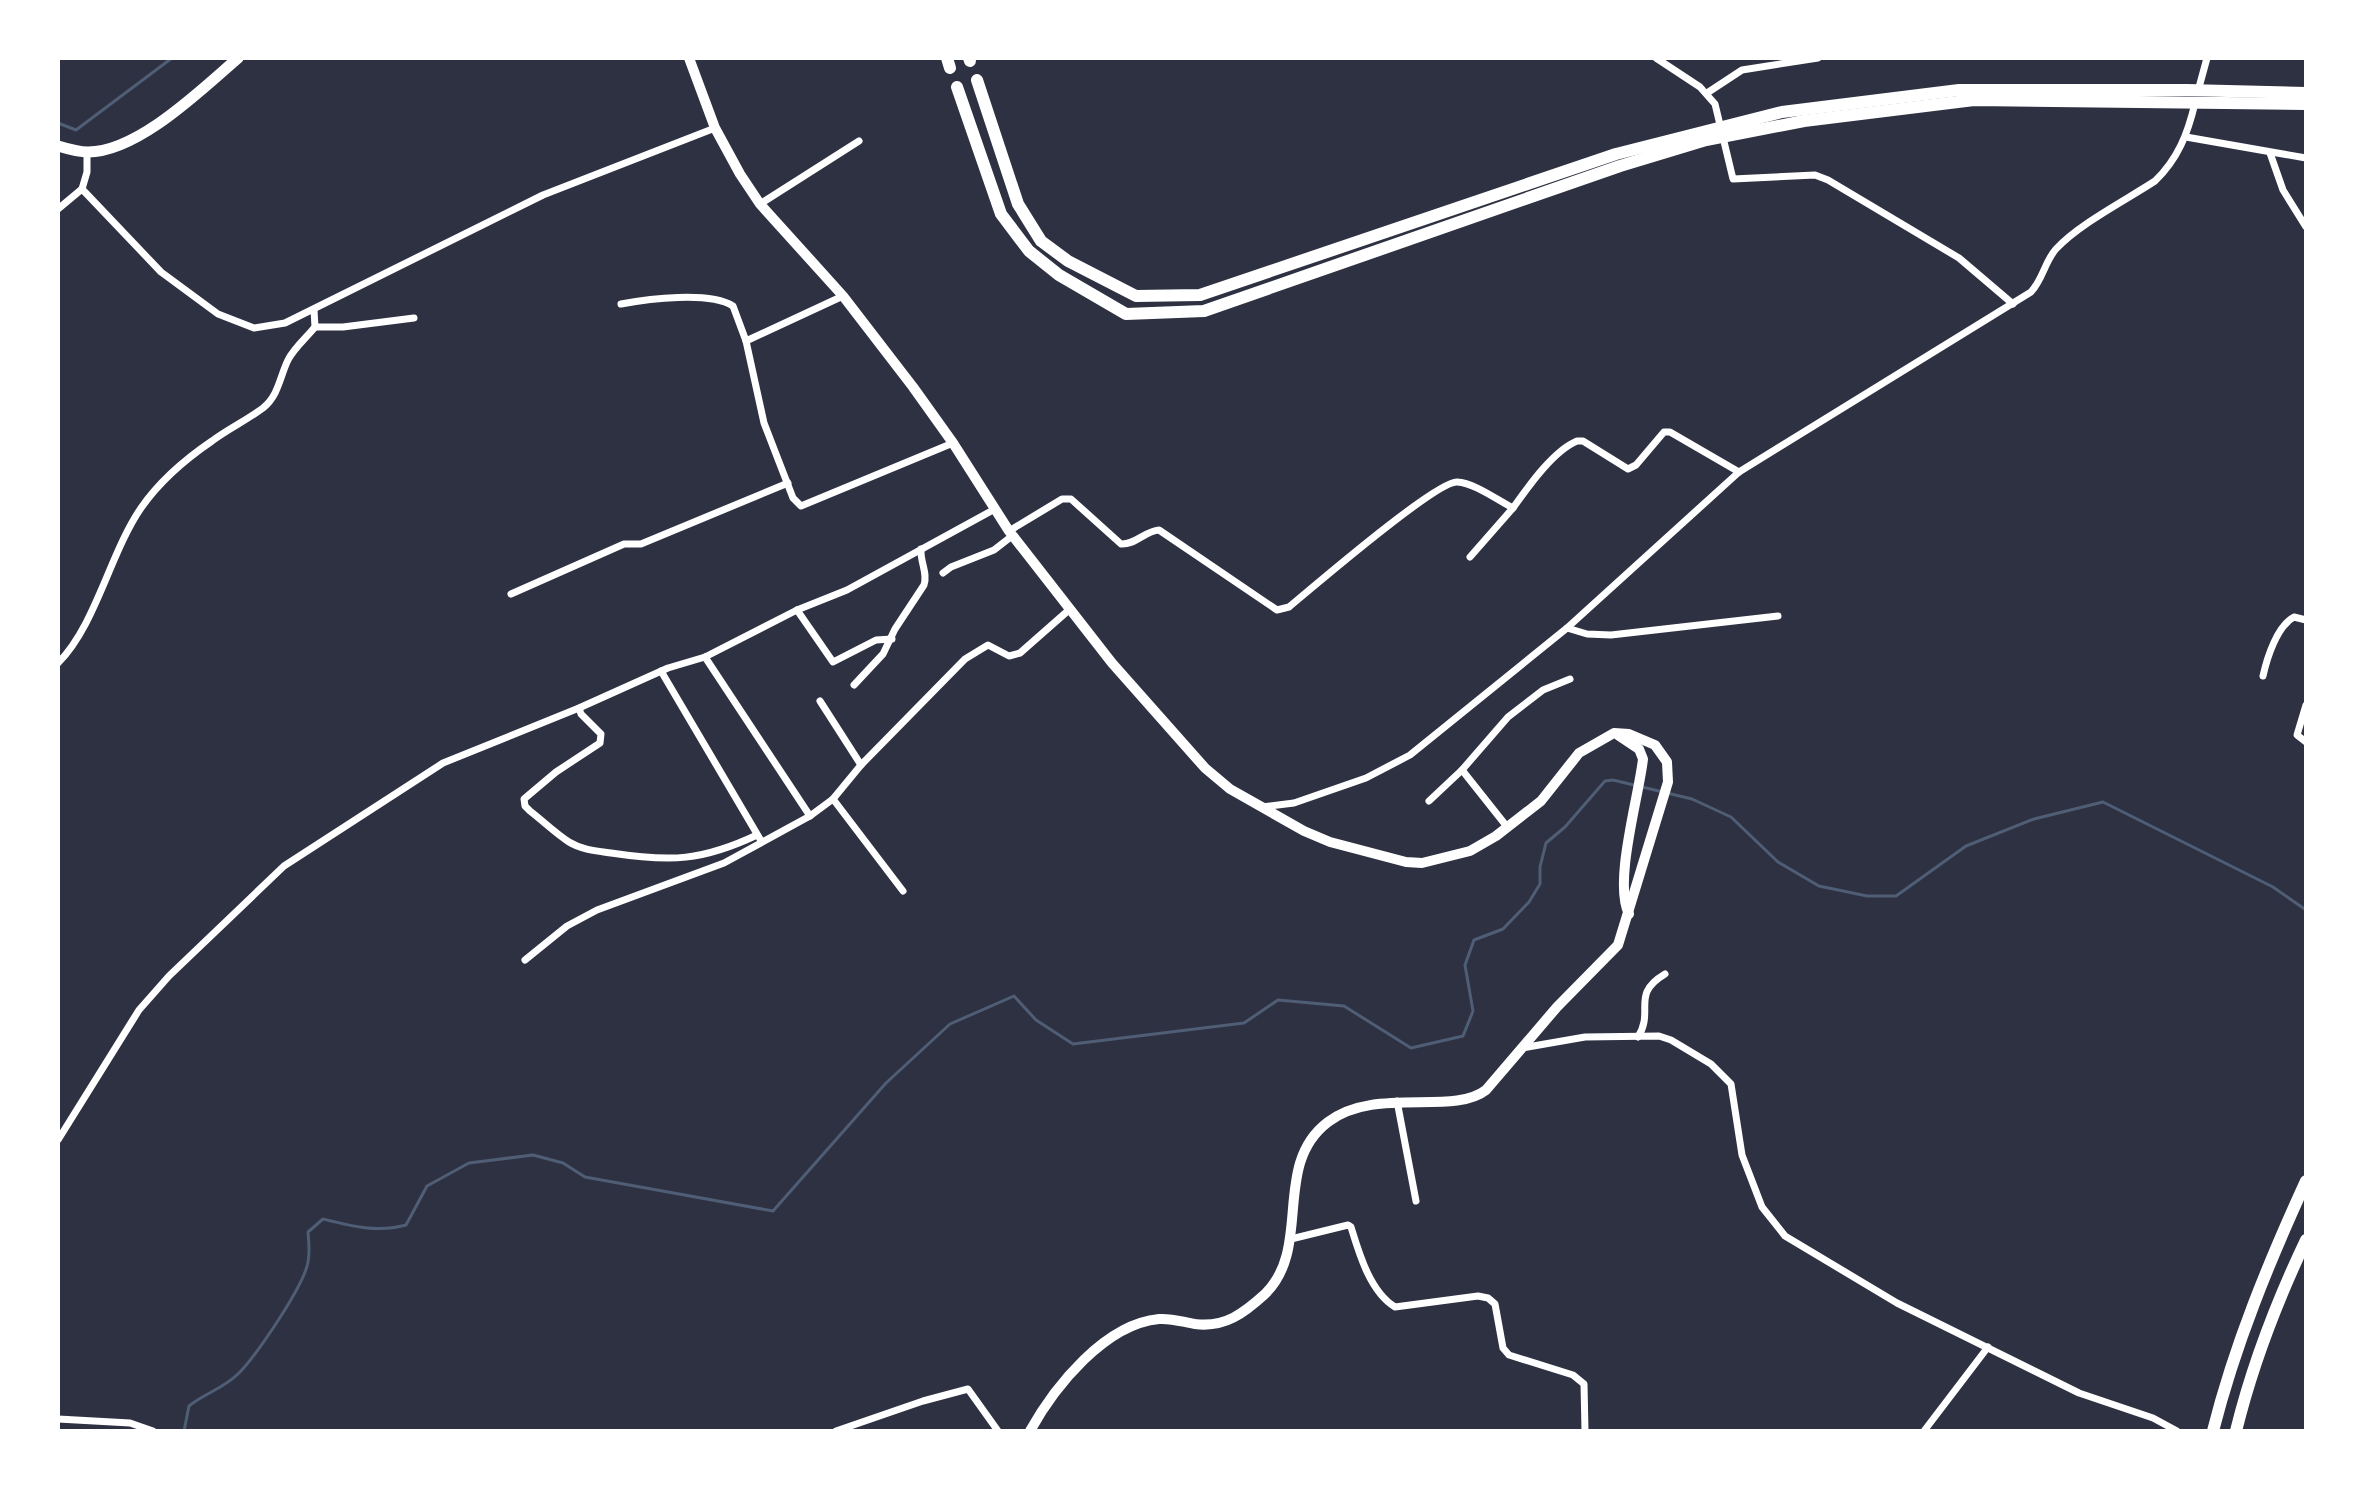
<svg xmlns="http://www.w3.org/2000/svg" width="2364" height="1489" font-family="Rubik,sans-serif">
<rect width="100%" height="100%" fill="#2d3142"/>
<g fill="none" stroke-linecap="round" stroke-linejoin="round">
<g stroke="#4f5d75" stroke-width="3">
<polyline points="58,123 76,130 172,58"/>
<path d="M184 1431 189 1406C205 1393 225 1388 240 1372 257 1354 304 1286 308 1262 310 1252 309 1242 308 1232L323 1219C351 1226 378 1233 406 1225L427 1186 469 1163 533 1155 563 1163 585 1177 773 1211 886 1083 950 1024 1014 996 1036 1020 1073 1044 1244 1023 1278 1000 1344 1006 1411 1048 1463 1036 1473 1011 1465 965 1474 940 1503 929 1529 902 1540 884V867L1546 843 1565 827 1605 781 1613 780 1692 799 1731 817 1778 862 1819 886 1867 896H1896L1966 846 2034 819 2103 802 2273 887 2306 910"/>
</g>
<g stroke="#fff" stroke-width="7">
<polyline points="1656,58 1700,87 1715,104 1733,179 1815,175 1828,180 1959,258 2013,304"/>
<polyline points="2198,91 2207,58"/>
<polyline points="1707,93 1742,70 1818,58"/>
<polyline points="2186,137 2306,158"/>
<polyline points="87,152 87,172 82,189 161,272 218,314 254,328 285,323 543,195 715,128"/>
<polyline points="2270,153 2283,190 2306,227"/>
<polyline points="760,204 859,141"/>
<polyline points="58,209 82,189"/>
<path d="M621 304C648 299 709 291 733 306L746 341 764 423 793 498 801 506 953 443"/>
<polyline points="315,327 343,327 414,318"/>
<polyline points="746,341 843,296"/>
<path d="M1009 531 1062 499H1071L1121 544C1135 545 1145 531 1159 530L1277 610 1289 607C1312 588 1436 481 1457 482 1475 483 1497 500 1513 508 1528 487 1553 451 1577 441H1583L1628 469 1636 465 1664 432H1670L1739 472"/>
<polyline points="1470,557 1513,508"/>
<polyline points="943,573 951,567 994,550 1012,536"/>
<polyline points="511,594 624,544 641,544 788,483"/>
<polyline points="797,610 833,662 876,640 892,639"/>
<polyline points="1567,628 1587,634 1611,635 1778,616"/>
<polyline points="705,657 810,816"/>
<path d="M58 663C96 625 110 553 141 508 159 482 187 458 212 441 228 429 247 420 263 408 279 395 280 376 288 360 294 348 307 337 315 327L314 310"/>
<polyline points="661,671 760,839"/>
<path d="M2263 676C2267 658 2277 626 2294 617L2306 620"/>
<path d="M854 685 883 654 895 629 924 585C928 573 920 562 921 549"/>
<polyline points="820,701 861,765"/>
<polyline points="2306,705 2297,735 2306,742"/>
<path d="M579 708 581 714 601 734 600 743 556 772 524 799 525 806 530 811C543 821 555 833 569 842 582 850 597 851 611 853 671 862 702 861 757 835"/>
<polyline points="1462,770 1508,828"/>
<polyline points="833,799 903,891"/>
<polyline points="1429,801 1462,770 1508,717 1543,690 1570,679"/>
<path d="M1262 807 1294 803 1366 778 1410 755 1567 628 1739 472 2031 292C2043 279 2045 261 2056 249 2079 224 2126 200 2155 181 2178 159 2188 133 2195 103"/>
<polyline points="525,960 567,926 597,910 724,863 810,816 833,799 861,765 965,659 988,645 1009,656 1020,653 1070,609"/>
<path d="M1638 1037C1655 1010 1630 995 1665 974"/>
<polyline points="1522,1048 1585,1037 1659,1036 1671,1040 1711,1064 1731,1084 1742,1155 1762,1207 1785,1236 1897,1303 2079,1393 2153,1418 2177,1431"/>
<polyline points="1397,1101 1416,1201"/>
<polyline points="58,1140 139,1010 169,976 284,866 443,763 579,708 668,668 705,657 797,610 847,590 995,509"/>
<path d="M1291 1239 1348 1225 1351 1227C1359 1253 1370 1292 1395 1307L1478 1296 1488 1298 1495 1304 1503 1348 1509 1355 1573 1375 1584 1384 1585 1431"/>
<polyline points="58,1419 130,1423 153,1431"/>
<polyline points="836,1431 923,1401 968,1389 998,1431"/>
<polyline points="1924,1431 1988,1347"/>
</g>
<g stroke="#fff" stroke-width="10">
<path d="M689 58 715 128 740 174 760 204 843 296 913 387 953 443 1009 531 1112 663 1205 768 1230 789 1304 831 1330 842 1406 862 1422 863 1470 851 1496 836 1541 801 1579 753 1614 733 1629 734 1655 745 1667 762 1668 782 1618 945 1557 1007 1486 1090C1453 1116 1375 1086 1328 1122 1271 1165 1313 1247 1265 1294 1244 1313 1225 1328 1195 1324 1183 1322 1171 1318 1159 1319 1105 1324 1055 1386 1030 1431"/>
<path d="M1618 735 1639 749 1643 759C1639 796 1613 883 1629 914"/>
</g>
<path stroke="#fff" stroke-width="11" d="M58 146C68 149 78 152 88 152 138 152 202 89 238 58"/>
<g stroke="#fff" stroke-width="12">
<polyline points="947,58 950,68"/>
<polyline points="969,58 970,61"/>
<polyline points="977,80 1018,204 1041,241 1068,261 1136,296 1200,295 1616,154 1782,112 1959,90 2187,90 2306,93"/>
<polyline points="957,87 1001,214 1029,251 1059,275 1126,314 1204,311 1620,166 1706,140 1804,121 1974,100 2306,104"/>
<path d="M2213 1431C2235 1344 2269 1262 2306 1181"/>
<path d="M2236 1431C2252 1366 2277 1301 2306 1240"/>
</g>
</g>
<rect width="2364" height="1489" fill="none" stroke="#ffffff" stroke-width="120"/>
</svg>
